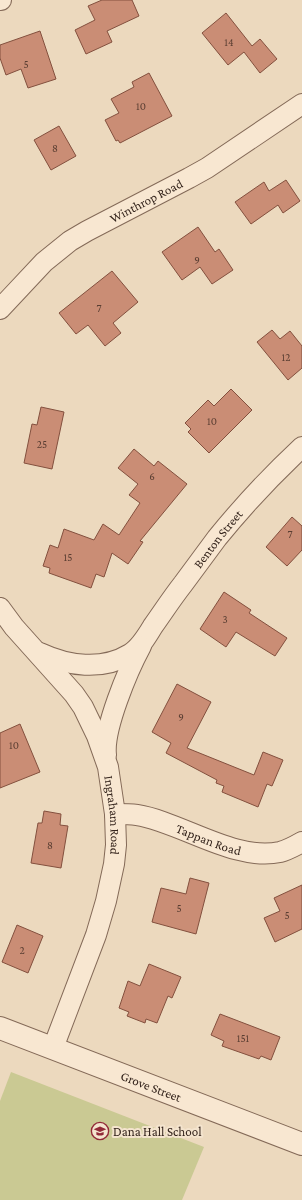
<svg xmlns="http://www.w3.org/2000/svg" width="302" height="1200" font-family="'Crimson Pro',serif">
<rect width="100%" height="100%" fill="#ecd9be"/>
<polygon fill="#cac993" points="11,1072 204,1147 182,1200 0,1200 0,1101"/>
<g fill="#ca8d75" stroke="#83503e">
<polygon points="102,0 132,0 139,16 107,31 112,42 86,54 75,30 95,20 88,6"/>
<polygon points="226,13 252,46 260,39 277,59 260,73 244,52 228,65 202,33"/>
<polygon points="40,31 56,79 28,88 21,69 6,75 0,58 0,45"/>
<polygon points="149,73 172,116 120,143 118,140 116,141 105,120 119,113 111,99 134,87 132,82"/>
<polygon points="59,126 76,156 51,170 34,140"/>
<polygon points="286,180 300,201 283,213 278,205 251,224 235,202 264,182 269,191"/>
<polygon points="198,227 215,252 219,249 233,270 212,284 200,267 182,280 162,252"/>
<polygon points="112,271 138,302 113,323 121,333 105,346 88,325 76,334 59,313"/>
<polygon points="272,330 280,339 290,331 302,346 302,368 288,380 257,342"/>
<polygon points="231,389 252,410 209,453 188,432 191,429 185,423 208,400 214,406"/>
<polygon points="41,407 64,412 52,469 24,463 32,424 37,425"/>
<polygon points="134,449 154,466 158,461 187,484 140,541 143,542 128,564 112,553 104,577 96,574 91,588 49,573 50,568 43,566 50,545 58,548 64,529 94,540 103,524 119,535 140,503 129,495 138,484 118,468"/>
<polygon points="292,517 302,526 302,550 287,566 266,547"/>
<polygon points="224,592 251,610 249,613 287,638 275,656 236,632 226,647 200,629"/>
<polygon points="177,684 211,702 187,748 254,775 263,752 283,760 272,786 267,784 258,807 222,792 224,786 216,783 217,780 166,753 171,743 152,732"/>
<polygon points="20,724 40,772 0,788 0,733"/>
<polygon points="44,811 61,814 60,825 68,826 61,868 31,863 38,823 42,823"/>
<polygon points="190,878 209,883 196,934 152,922 161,888 186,894"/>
<polygon points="302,885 302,929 275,942 264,918 280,911 274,898"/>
<polygon points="17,925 43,936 28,973 2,962"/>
<polygon points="149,964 181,977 172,998 168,996 157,1023 146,1019 145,1023 127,1016 129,1012 119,1008 128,981 140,986"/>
<polygon points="220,1014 280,1037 271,1060 261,1056 259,1059 222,1046 224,1041 211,1035"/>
</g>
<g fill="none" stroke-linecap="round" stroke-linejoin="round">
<defs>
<g id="minor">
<polyline points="0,0 1,0"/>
<path id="s1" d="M0 309 44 262 70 241 87 231 189 178 207 168 302 104"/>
<path id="s2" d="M0 608 14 627 74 694 83 707 97 736 108 767 115 814 116 845 114 864 106 901 96 935 53 1048"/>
<path id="s3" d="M40 653C68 666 102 671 130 654 140 648 147 636 153 626 163 612 172 598 183 584 194 569 206 553 217 538 243 506 272 475 302 447"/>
<path d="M106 755C103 729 128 670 141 646"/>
<path id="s4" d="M115 814C123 814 130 814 137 815 181 822 235 862 280 852 288 850 295 846 302 842"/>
</g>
<g id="tertiary">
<path id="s5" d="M0 1028 302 1144"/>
</g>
</defs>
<use href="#minor" stroke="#846a58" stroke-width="22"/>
<use href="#tertiary" stroke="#846a58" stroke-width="24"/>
<use href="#minor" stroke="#f8e7d1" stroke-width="20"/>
<use href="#tertiary" stroke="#f8e7d1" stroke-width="22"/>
</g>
<defs>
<symbol id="school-ring" viewBox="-11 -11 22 22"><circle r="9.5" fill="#f4e4ce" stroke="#922937" stroke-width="1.5"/><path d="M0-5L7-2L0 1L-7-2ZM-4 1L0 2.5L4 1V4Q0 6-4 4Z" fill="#922937"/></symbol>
</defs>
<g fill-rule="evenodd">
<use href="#school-ring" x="90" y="1121" width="20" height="20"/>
</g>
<g text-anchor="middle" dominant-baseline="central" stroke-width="4" stroke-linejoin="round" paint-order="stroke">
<g font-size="11" fill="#5a3e32">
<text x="229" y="42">14</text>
<text x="26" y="64">5</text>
<text x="141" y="106">10</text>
<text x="55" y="148">8</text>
<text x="197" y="260">9</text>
<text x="99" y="308">7</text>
<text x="286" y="357">12</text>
<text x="212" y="421">10</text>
<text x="42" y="444">25</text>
<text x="152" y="476">6</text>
<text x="290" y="534">7</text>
<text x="68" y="557">15</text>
<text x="225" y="619">3</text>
<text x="181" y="717">9</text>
<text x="14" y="745">10</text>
<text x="50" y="845">8</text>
<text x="179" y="908">5</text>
<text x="287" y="915">5</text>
<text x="22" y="950">2</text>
<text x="243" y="1038">151</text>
</g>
<g font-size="13" fill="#34241c" stroke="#f4e4ce">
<text stroke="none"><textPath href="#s1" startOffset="184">Winthrop Road</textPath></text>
<text stroke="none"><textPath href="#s3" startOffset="239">Benton Street</textPath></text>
<text stroke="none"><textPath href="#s2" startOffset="243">Ingraham Road</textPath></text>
<text stroke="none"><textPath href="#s4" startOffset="98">Tappan Road</textPath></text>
<text stroke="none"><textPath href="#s5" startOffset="162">Grove Street</textPath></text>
</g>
<g font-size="13" fill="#34241c" stroke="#f4e4ce" text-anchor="start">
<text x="113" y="1131">Dana Hall School</text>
</g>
</g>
</svg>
